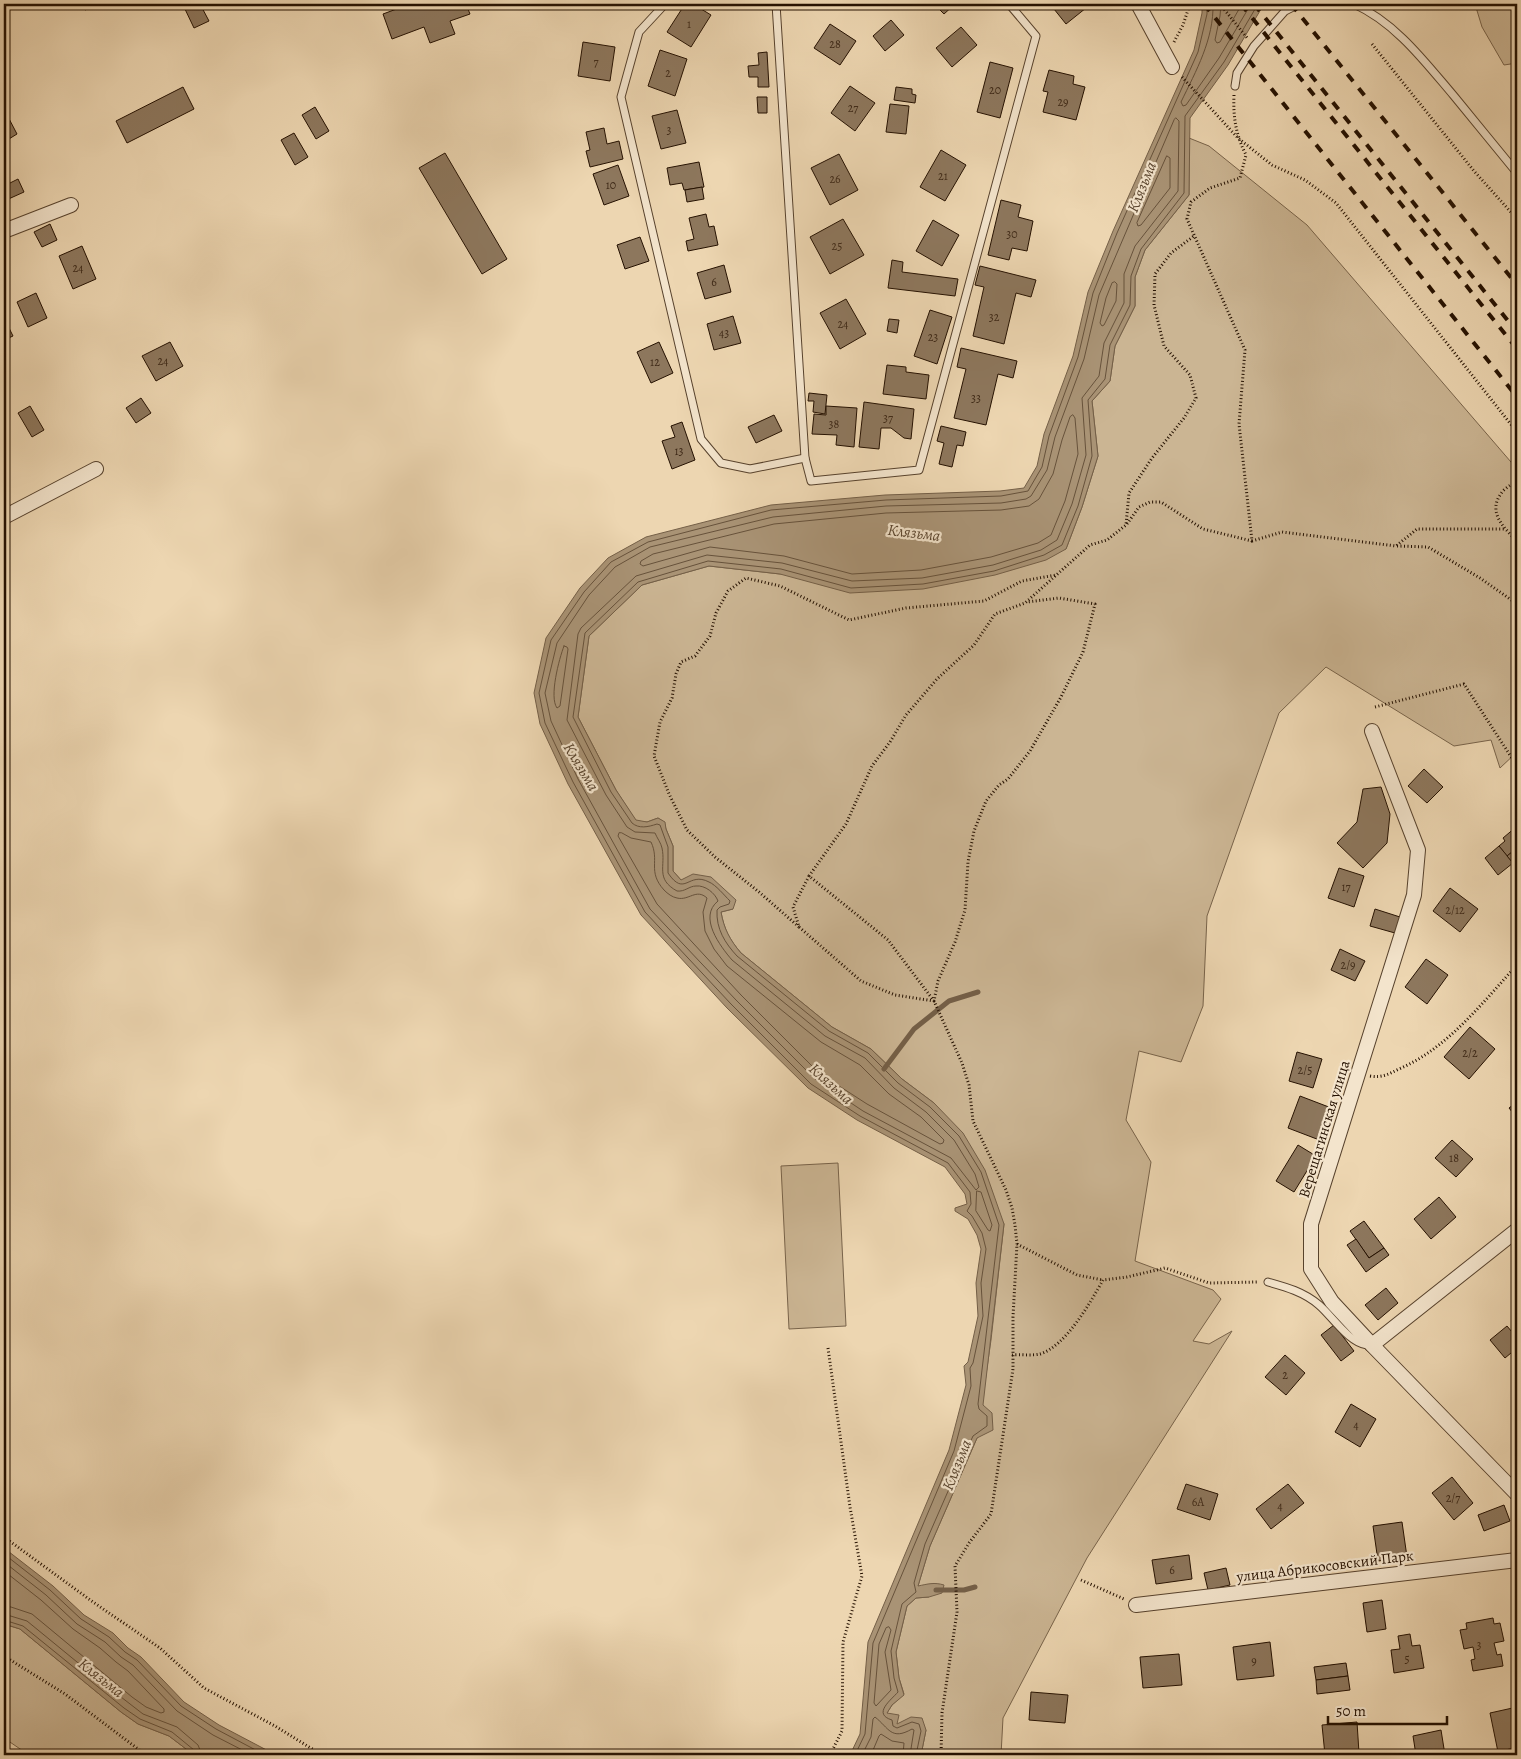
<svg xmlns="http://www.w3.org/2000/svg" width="1521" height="1759" font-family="Alegreya,serif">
<rect width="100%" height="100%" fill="#edd6b1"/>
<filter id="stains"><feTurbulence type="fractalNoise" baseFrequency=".004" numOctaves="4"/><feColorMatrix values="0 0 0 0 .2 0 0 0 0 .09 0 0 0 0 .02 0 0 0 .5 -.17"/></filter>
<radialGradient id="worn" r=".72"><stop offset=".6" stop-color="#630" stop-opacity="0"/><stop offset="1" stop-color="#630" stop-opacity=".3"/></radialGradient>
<g fill="#cbb593" stroke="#78634a">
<polygon points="1475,4 1517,4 1517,63 1504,65 1482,27"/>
<path d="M1189 138 1209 146 1307 225 1517 469V752L1500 768 1491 740 1454 746 1326 667 1279 713 1207 916 1203 1006 1181 1062 1139 1051 1126 1120 1151 1162 1135 1261 1213 1290 1221 1299 1193 1341 1209 1344 1232 1331 1087 1558 1003 1718 1001 1755H921L926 1730 897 1725 887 1713 892 1705 904 1694 899 1678 896 1652 907 1606 916 1598 929 1597 918 1586 930 1546 977 1438 991 1340 1004 1224 934 1103 902 1079 871 1049 832 1027 741 953C729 939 724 929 721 912L733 909 681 880 673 871V846L666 829 664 822 658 818 647 822 636 821 616 790 578 717 589 636 642 585 709 566 780 574 1066 549 1082 507 1098 456 1092 401 1110 381 1115 346 1135 306V277L1145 250 1189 195Z"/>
<polygon points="838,1163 846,1326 789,1329 781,1166"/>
<polygon points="4,1624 20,1629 121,1712 138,1724 169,1736 194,1755 29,1755 4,1738"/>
</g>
<g fill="#a99375" stroke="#745f47">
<path d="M1202 4H1264L1228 65 1190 118 1189 195 1145 250 1135 277V306L1115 346 1110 381 1092 401 1098 456 1082 507 1066 549 1046 560 995 575 923 589 850 593 780 574 709 566 642 585 589 636 578 717 616 790 636 820 647 822 658 818 665 822 666 829 673 846V871L681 880 693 874 711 877 736 900 733 909 721 912C724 929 730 940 741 953L832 1027 871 1049 902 1079 934 1103 963 1133 985 1170 1004 1224 983 1405 992 1413 993 1430 977 1438 930 1546 918 1586C928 1584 934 1582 944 1585L942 1593 929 1597 916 1598 907 1606 896 1652 899 1678 904 1695 892 1705 887 1713 899 1715 897 1724 911 1717 922 1718 926 1730 921 1755H850L860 1734 868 1642 949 1450 966 1385 964 1366 968 1362 978 1316 976 1283 981 1249 977 1235 968 1219 955 1211V1208L967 1204 965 1194 945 1167 857 1120 808 1088 727 1008 641 915 568 784 540 724 534 693 546 638 580 588 608 558 646 537 771 505 885 495 1000 491 1024 488 1037 466 1044 434 1073 356 1088 292 1113 231 1194 50 1202 13Z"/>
<polygon points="4,1548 53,1586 84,1615 113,1633 128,1648 141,1657 184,1702 219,1725 276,1755 194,1755 169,1736 138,1724 121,1712 20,1629 4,1624"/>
</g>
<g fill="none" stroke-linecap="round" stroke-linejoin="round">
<g stroke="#67523b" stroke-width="1">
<path d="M1213 4C1214 39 1196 71 1181 102L1183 106 1186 105 1219 58 1251 4"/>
<polyline points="1221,4 1220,16 1215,40 1217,43 1220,42 1242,4"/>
<path d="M1176 118 1179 121 1178 191 1135 246 1124 274V303L1104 343 1099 376 1082 398 1086 455 1072 504 1057 540 1041 550 993 565 922 578 852 581 782 563 707 555 636 576 581 628 578 634 567 720 606 795 627 827 635 832 655 833C657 838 661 843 662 848 666 866 655 879 677 891 685 892 689 886 696 886 705 885 715 893 718 901 698 917 720 946 732 960L825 1036 865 1058 894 1088 926 1112 954 1140 975 1174 979 1187 976 1190 951 1158 863 1111 815 1079 736 1000 650 909 578 779 551 721 545 693 557 643 589 595 615 567 650 547 773 517 886 506 1001 503 1026 499 1031 496 1047 470 1055 437 1084 359 1099 295 1174 120Z"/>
<polygon points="1167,156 1170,158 1170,188 1141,225 1138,226 1137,223"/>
<polygon points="1115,282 1117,284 1116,301 1104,325 1102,326 1100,323 1106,298 1112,283"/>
<polygon points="1073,415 1075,418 1078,454 1065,501 1051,535 1038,543 991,557 921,570 852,574 784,556 710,547 643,566 640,564 641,561 653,554 774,524 886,513 1001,510 1029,506 1039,499 1053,474 1062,440 1070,417"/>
<path d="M564 646 567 647 568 649 560 706 557 708C549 697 559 659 564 646Z"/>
<path d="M622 833 631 838 651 842C660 861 647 871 664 890 668 894 672 897 677 898 689 901 696 888 707 898L703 912 705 931 714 949 727 966 821 1042 860 1065 889 1094 921 1117 944 1140 943 1143 940 1144 867 1104 819 1073 741 995 657 904 618 836 619 833Z"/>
<polygon points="977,1191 981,1192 992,1225 990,1231 988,1230 976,1211"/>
<polyline points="4,1554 50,1590 81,1619 109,1637 125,1652 137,1660 181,1706 216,1729 265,1755"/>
<polyline points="4,1562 46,1595 77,1624 105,1642 121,1657 133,1665 177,1711 213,1735 252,1755"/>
<polyline points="4,1571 41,1600 73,1629 100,1648 116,1662 128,1671 164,1709 164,1712 161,1713 146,1707 132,1697 32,1614 11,1607 4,1606"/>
<polyline points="4,1614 27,1621 99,1680 143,1714 177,1727 198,1745 202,1755"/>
<polyline points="4,1620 23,1626 124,1708 140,1719 172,1732 194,1750 195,1755"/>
<polygon points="889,1627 891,1630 885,1652 891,1690 876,1706 874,1703 879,1644 886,1628"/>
<polyline points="855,1755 865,1734 873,1643 954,1451 971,1386 970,1368 973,1363 983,1316 981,1283 986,1249 982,1233 972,1216 967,1211 971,1204 970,1192 948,1163 860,1116 811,1084 731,1004 645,912 573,782 545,723 539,693 551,640 584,592 611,562 648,542 771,510 886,500 1001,496 1028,491 1042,467 1049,436 1078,357 1093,293 1117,233 1198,52 1207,14 1207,4"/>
<path d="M862 1755 871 1737 873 1719 875 1717C889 1728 891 1741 912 1729L914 1730 910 1755"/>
<polyline points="871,1755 879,1736 881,1734 892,1741 904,1743 903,1755"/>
<path d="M916 1755 921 1731 919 1724 912 1722 897 1728 893 1726 892 1720C872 1714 891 1700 898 1692L894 1678 891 1651 902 1604 916 1592 914 1583 925 1544 949 1489 973 1436 987 1426V1416L979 1409 978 1404 999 1225 981 1172 959 1136 930 1107 898 1083 868 1053 829 1031 737 956C725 943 716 929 717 910L720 907 729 904 730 901C724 895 716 885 709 882 688 871 685 898 668 873V847L660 825 657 824C648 827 639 829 632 823L611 792 573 717 585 633 638 582 708 561 781 569 851 588 923 584 994 571 1044 555 1062 545 1078 506 1092 456 1088 400 1105 379 1110 345 1130 305 1131 276 1141 249 1184 193 1185 116 1224 62 1258 4"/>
</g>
<g stroke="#745f47" stroke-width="5">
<polyline points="884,1069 914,1029 949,1001 978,992"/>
<polyline points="936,1590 964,1590 975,1587"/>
</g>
</g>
<g fill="#8d775d" stroke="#251101">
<polygon points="82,4 99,4 85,10"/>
<polygon points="192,4 200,4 209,21 194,28 184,7"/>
<polygon points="410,4 466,4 470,14 450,21 455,34 430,43 424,27 392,39 383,14"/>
<polygon points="685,4 693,4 711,15 691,47 667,32"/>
<polygon points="934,4 955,4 944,14"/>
<polygon points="1050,4 1091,4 1066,24"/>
<polygon points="891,20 904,35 885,51 873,36"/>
<polygon points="830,24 856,41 840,65 814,48"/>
<polygon points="961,27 977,45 952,67 936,48"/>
<polygon points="583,42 615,47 610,81 578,76"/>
<polygon points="660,50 687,59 675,96 648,86"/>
<polygon points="767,52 769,87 758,87 758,77 749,77 748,66 759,65 758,53"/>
<polygon points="990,62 1013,68 1000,118 977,112"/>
<polygon points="1049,70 1074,76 1073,84 1085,87 1076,120 1043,112 1048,92 1043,91"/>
<polygon points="850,86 875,103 855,131 831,113"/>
<polygon points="183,87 194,109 127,143 116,121"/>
<polygon points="896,87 912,89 912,94 916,95 915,103 894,100"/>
<polygon points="757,97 767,97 767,113 758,113"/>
<polygon points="890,104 909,106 906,134 886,132"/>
<polygon points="315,107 329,131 316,139 302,115"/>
<polygon points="677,110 686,143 661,149 652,116"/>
<polygon points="6,113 17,134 4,142 4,114"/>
<polygon points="604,128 607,144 619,141 623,159 590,167 586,151 590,150 586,132"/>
<polygon points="294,133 308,157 295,165 281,140"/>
<polygon points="941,150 966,165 945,201 920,187"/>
<polygon points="445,153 507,259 482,274 419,168"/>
<polygon points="839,154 858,190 830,205 811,168"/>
<polygon points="699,162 704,187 684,190 682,183 670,185 667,168"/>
<polygon points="618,165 629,196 604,205 593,174"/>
<polygon points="18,179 24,192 4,201 4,186"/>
<polygon points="702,187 704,199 687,202 685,190"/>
<polygon points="1001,200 1021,205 1018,217 1033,221 1027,251 1012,248 1009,260 988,255"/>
<polygon points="706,214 709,227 714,226 718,245 688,251 686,241 694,239 689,218"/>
<polygon points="843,219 864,255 830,274 810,237"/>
<polygon points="933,220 959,235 942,266 916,251"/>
<polygon points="50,224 57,240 42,247 34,232"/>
<polygon points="640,237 649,261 625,269 617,245"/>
<polygon points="82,246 96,279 73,289 59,256"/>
<polygon points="892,260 903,262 902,272 958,279 955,296 888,288"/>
<polygon points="724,265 731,292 705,299 697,273"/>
<polygon points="980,266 1036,280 1031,297 1016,293 1004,344 973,336 984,287 975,285"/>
<polygon points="36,293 47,318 28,327 17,302"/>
<polygon points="846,299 866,334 840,349 820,313"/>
<polygon points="930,310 952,317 937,364 914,356"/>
<polygon points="733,316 741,343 714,350 707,324"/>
<polygon points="4,318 13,336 4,340"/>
<polygon points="889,319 899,320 897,333 887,331"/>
<polygon points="170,342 183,366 156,381 142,356"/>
<polygon points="659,342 673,373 651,383 637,352"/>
<polygon points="961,348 1017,361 1013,378 998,374 986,425 954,418 966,369 957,367"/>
<polygon points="887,365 906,367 906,372 929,375 926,399 883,394"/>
<polygon points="809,393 827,395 825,414 813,412 814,401 808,401"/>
<polygon points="141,398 151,413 136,423 126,408"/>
<polygon points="864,402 914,409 911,439 904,438 891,428 881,428 879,449 859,447"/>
<polygon points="30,406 44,430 32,437 18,413"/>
<polygon points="826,406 857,408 854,447 836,445 837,435 812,434 814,414 826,415"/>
<polygon points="774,415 782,431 756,443 748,427"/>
<polygon points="682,422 695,460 672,469 662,441 675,437 671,426"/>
<polygon points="941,426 966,432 963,446 957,445 952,467 939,464 944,443 937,441"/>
<polygon points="1424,769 1443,787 1427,803 1408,786"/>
<polygon points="1381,787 1390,814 1387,843 1363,868 1337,843 1357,822 1363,789"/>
<polygon points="1516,827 1517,848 1507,856 1499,846 1505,841 1503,838"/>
<polygon points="1499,846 1513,863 1498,875 1485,858"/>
<polygon points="1517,848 1517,860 1513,863 1507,856"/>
<polygon points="1339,868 1364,876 1354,907 1328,898"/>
<polygon points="1450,888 1478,909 1460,932 1433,911"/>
<polygon points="1375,909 1400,917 1395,933 1370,926"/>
<polygon points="1340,949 1365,961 1355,981 1331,970"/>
<polygon points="1426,959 1448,975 1427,1004 1405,987"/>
<polygon points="1470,1027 1495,1049 1469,1079 1444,1057"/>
<polygon points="1297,1052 1322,1059 1313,1088 1289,1081"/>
<polygon points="1300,1096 1334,1109 1322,1141 1288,1128"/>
<polygon points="1517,1102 1517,1118 1509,1108"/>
<polygon points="1452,1140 1473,1159 1456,1177 1435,1158"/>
<polygon points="1298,1145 1316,1156 1294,1192 1276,1181"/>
<polygon points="1439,1197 1456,1217 1431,1239 1414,1219"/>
<polygon points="1364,1221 1384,1248 1369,1258 1350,1231"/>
<polygon points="1356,1239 1369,1258 1384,1248 1389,1255 1366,1272 1347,1245"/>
<polygon points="1386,1288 1398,1303 1378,1320 1365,1305"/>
<polygon points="1334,1325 1354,1351 1341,1361 1321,1335"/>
<polygon points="1507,1326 1517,1338 1517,1348 1505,1358 1490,1340"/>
<polygon points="1285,1355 1305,1373 1286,1395 1265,1377"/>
<polygon points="1351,1404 1376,1419 1360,1447 1335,1432"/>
<polygon points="1452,1477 1473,1503 1454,1520 1432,1493"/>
<polygon points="1186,1484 1218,1494 1210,1520 1177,1509"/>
<polygon points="1288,1484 1304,1503 1271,1529 1256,1509"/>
<polygon points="1504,1505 1510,1521 1484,1531 1478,1515"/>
<polygon points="1402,1522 1407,1557 1378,1561 1373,1526"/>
<polygon points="1189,1555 1192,1579 1156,1584 1152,1560"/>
<polygon points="1226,1568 1230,1585 1208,1590 1204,1573"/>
<polygon points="1382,1600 1386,1629 1367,1632 1363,1603"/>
<polygon points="1493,1618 1494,1624 1500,1623 1504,1641 1494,1643 1497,1655 1501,1654 1503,1666 1473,1671 1471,1660 1475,1659 1473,1647 1464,1649 1460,1630 1467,1629 1466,1623"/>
<polygon points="1410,1634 1412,1646 1420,1645 1424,1668 1394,1673 1391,1650 1400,1649 1398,1636"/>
<polygon points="1270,1642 1274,1676 1237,1680 1233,1647"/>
<polygon points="1179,1654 1182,1685 1143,1688 1140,1657"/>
<polygon points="1346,1663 1348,1676 1316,1680 1314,1667"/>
<polygon points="1348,1676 1350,1690 1317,1694 1316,1680"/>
<polygon points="1031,1692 1068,1695 1065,1723 1029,1720"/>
<polygon points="1517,1707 1517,1747 1498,1752 1490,1713"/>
<polygon points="1357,1722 1359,1753 1325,1755 1322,1725"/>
<polygon points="1441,1730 1445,1755 1416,1755 1413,1736"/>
</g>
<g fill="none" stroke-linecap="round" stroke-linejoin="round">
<defs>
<g id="lane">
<polyline points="665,4 639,32 621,97 701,439 721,463 750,469 805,458"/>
<polyline points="776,4 805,458 811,481 919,470 1036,36 1009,4"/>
<path d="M1354 4C1396 23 1425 62 1454 96 1475 122 1496 147 1517 173"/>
<polyline points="1235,86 1237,73 1254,46 1285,11 1299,4"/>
<path d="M1268 1282C1286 1287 1304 1292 1319 1305 1332 1316 1349 1343 1367 1345"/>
</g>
<g id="street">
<polyline points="1138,4 1172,67"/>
<polyline points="4,231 71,205"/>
<polyline points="4,517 96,469"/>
<polyline points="1372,731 1418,850 1414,895 1311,1224 1311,1269 1332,1302 1372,1345 1517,1494"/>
<polyline points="1372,1345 1517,1230"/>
<polyline points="1136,1605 1517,1560"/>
</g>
</defs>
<use href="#lane" stroke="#57422d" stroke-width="9"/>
<use href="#street" stroke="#57422d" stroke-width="16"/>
<g stroke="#251101" stroke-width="3" stroke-dasharray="1 2.5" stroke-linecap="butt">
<polyline points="1220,4 1248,39"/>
<polyline points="1174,42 1183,25 1190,4"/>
<polyline points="1372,44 1474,171 1517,219"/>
<polyline points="1182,77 1238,138 1272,165 1305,180 1336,203 1517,432"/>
<path d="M1234 95C1233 118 1236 135 1246 155L1240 178 1210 188 1191 202 1187 219 1245 350 1239 424 1252 541 1282 532 1396 546 1417 529H1505"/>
<path d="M1517 478C1514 484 1508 486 1503 491 1486 511 1503 527 1517 541"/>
<polyline points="1127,524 1139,507 1150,502 1161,502 1203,529 1252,541"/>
<polyline points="1397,546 1428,547 1480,578 1517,604"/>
<polyline points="1375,707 1464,684 1517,766"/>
<polyline points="809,876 793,907 799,927 861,981 895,995 934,1001 938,981 955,942 965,910 968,862 974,831 986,801 999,785 1008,779 1030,751 1061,697 1083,652 1095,604 1059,598 1027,602"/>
<polyline points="799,927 759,892 715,857 687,830 669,794 654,756 660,722 672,698 676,674 681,662 695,656 710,636 716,613 728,591 746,578 780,586 849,620 906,608 984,601 1022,581 1056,575"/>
<path d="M1370 1076C1382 1078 1389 1074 1399 1069 1448 1048 1482 1003 1517 965"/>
<polyline points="1017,1244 1077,1275 1103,1280"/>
<polyline points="828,1348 850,1507 862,1576 843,1642 842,1731 830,1755"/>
<path d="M1012 1355C1020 1354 1032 1356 1040 1354 1066 1346 1090 1303 1103 1280L1127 1277 1165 1268 1209 1283 1258 1282"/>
<polyline points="4,1537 93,1602 160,1648 204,1688 275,1726 322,1755"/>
<polyline points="1081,1580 1124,1599"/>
<polyline points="4,1656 65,1694 146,1755"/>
<polyline points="941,1755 942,1713 957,1612 955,1566 969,1543 991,1514 1013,1369 1013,1317 1017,1244 1015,1225 1012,1208 1006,1190 973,1121 969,1085 962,1063 934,1001 888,940 809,876 846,824 872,766 890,742 906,715 937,679 974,645 995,614 1025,603 1090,545 1107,540 1126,525 1129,493 1152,458 1184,418 1196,398 1190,375 1164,346 1154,305 1155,274 1171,253 1194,236"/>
</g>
<use href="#lane" stroke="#f3e4cc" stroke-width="7"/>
<use href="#street" stroke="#f3e4cc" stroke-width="14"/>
<g stroke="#251101" stroke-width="4" stroke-dasharray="9 9" stroke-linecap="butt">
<polyline points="1204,4 1517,397"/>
<polyline points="1241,4 1517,349"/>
<polyline points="1254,4 1517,332"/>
<polyline points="1291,4 1517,285"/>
</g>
</g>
<g text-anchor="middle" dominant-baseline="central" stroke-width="4.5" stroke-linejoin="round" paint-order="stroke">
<g font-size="12" fill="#3f2a18">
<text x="689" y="24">1</text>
<text x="835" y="44">28</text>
<text x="596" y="62">7</text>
<text x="668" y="73">2</text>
<text x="995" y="90">20</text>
<text x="1063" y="102">29</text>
<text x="853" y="108">27</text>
<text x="669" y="130">3</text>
<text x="943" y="176">21</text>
<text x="835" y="179">26</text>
<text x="611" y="185">10</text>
<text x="1012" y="234">30</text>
<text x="837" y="246">25</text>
<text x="78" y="268">24</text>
<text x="714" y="282">6</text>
<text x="994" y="317">32</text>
<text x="843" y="324">24</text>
<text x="724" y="333">43</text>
<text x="933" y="337">23</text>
<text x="163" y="361">24</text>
<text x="655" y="362">12</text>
<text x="976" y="398">33</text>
<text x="888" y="418">37</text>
<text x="834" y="424">38</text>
<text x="679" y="451">13</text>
<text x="1346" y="887">17</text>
<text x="1455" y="910">2/12</text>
<text x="1348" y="965">2/9</text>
<text x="1470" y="1053">2/2</text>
<text x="1305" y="1070">2/5</text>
<text x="1454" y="1158">18</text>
<text x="1285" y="1375">2</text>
<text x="1356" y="1425">4</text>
<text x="1453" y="1498">2/7</text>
<text x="1198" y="1502">6А</text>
<text x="1280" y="1506">4</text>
<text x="1172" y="1570">6</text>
<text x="1479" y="1645">3</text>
<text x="1407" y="1659">5</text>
<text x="1254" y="1661">9</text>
</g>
<g font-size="15" fill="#251101" stroke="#f3e4cc">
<text transform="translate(1324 1129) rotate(-73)">Верещагинская улица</text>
<text transform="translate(1325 1566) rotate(-7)">улица Абрикосовский Парк</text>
</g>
<g font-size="16" font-style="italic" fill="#5a452f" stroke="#f3e4cc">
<text transform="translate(1142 187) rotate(-68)">Клязьма</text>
<text transform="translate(914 533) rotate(7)">Клязьма</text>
<text transform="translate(581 767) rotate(59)">Клязьма</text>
<text transform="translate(831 1084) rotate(42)">Клязьма</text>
<text transform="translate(957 1465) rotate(-68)">Клязьма</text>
<text transform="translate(101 1678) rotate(38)">Клязьма</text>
</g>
</g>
<rect width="1521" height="1759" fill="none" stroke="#edd6b1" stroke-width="20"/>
<rect x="5" y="5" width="1511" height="1749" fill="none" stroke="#251101" stroke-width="2.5"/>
<rect x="10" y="10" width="1501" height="1739" fill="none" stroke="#251101"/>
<path d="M1328 1716v8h119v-8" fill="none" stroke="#251101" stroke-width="2.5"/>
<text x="1336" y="1716" font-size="15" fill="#251101" stroke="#f3e4cc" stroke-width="4" paint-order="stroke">50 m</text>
<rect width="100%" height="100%" filter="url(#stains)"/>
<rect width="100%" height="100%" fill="url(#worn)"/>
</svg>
